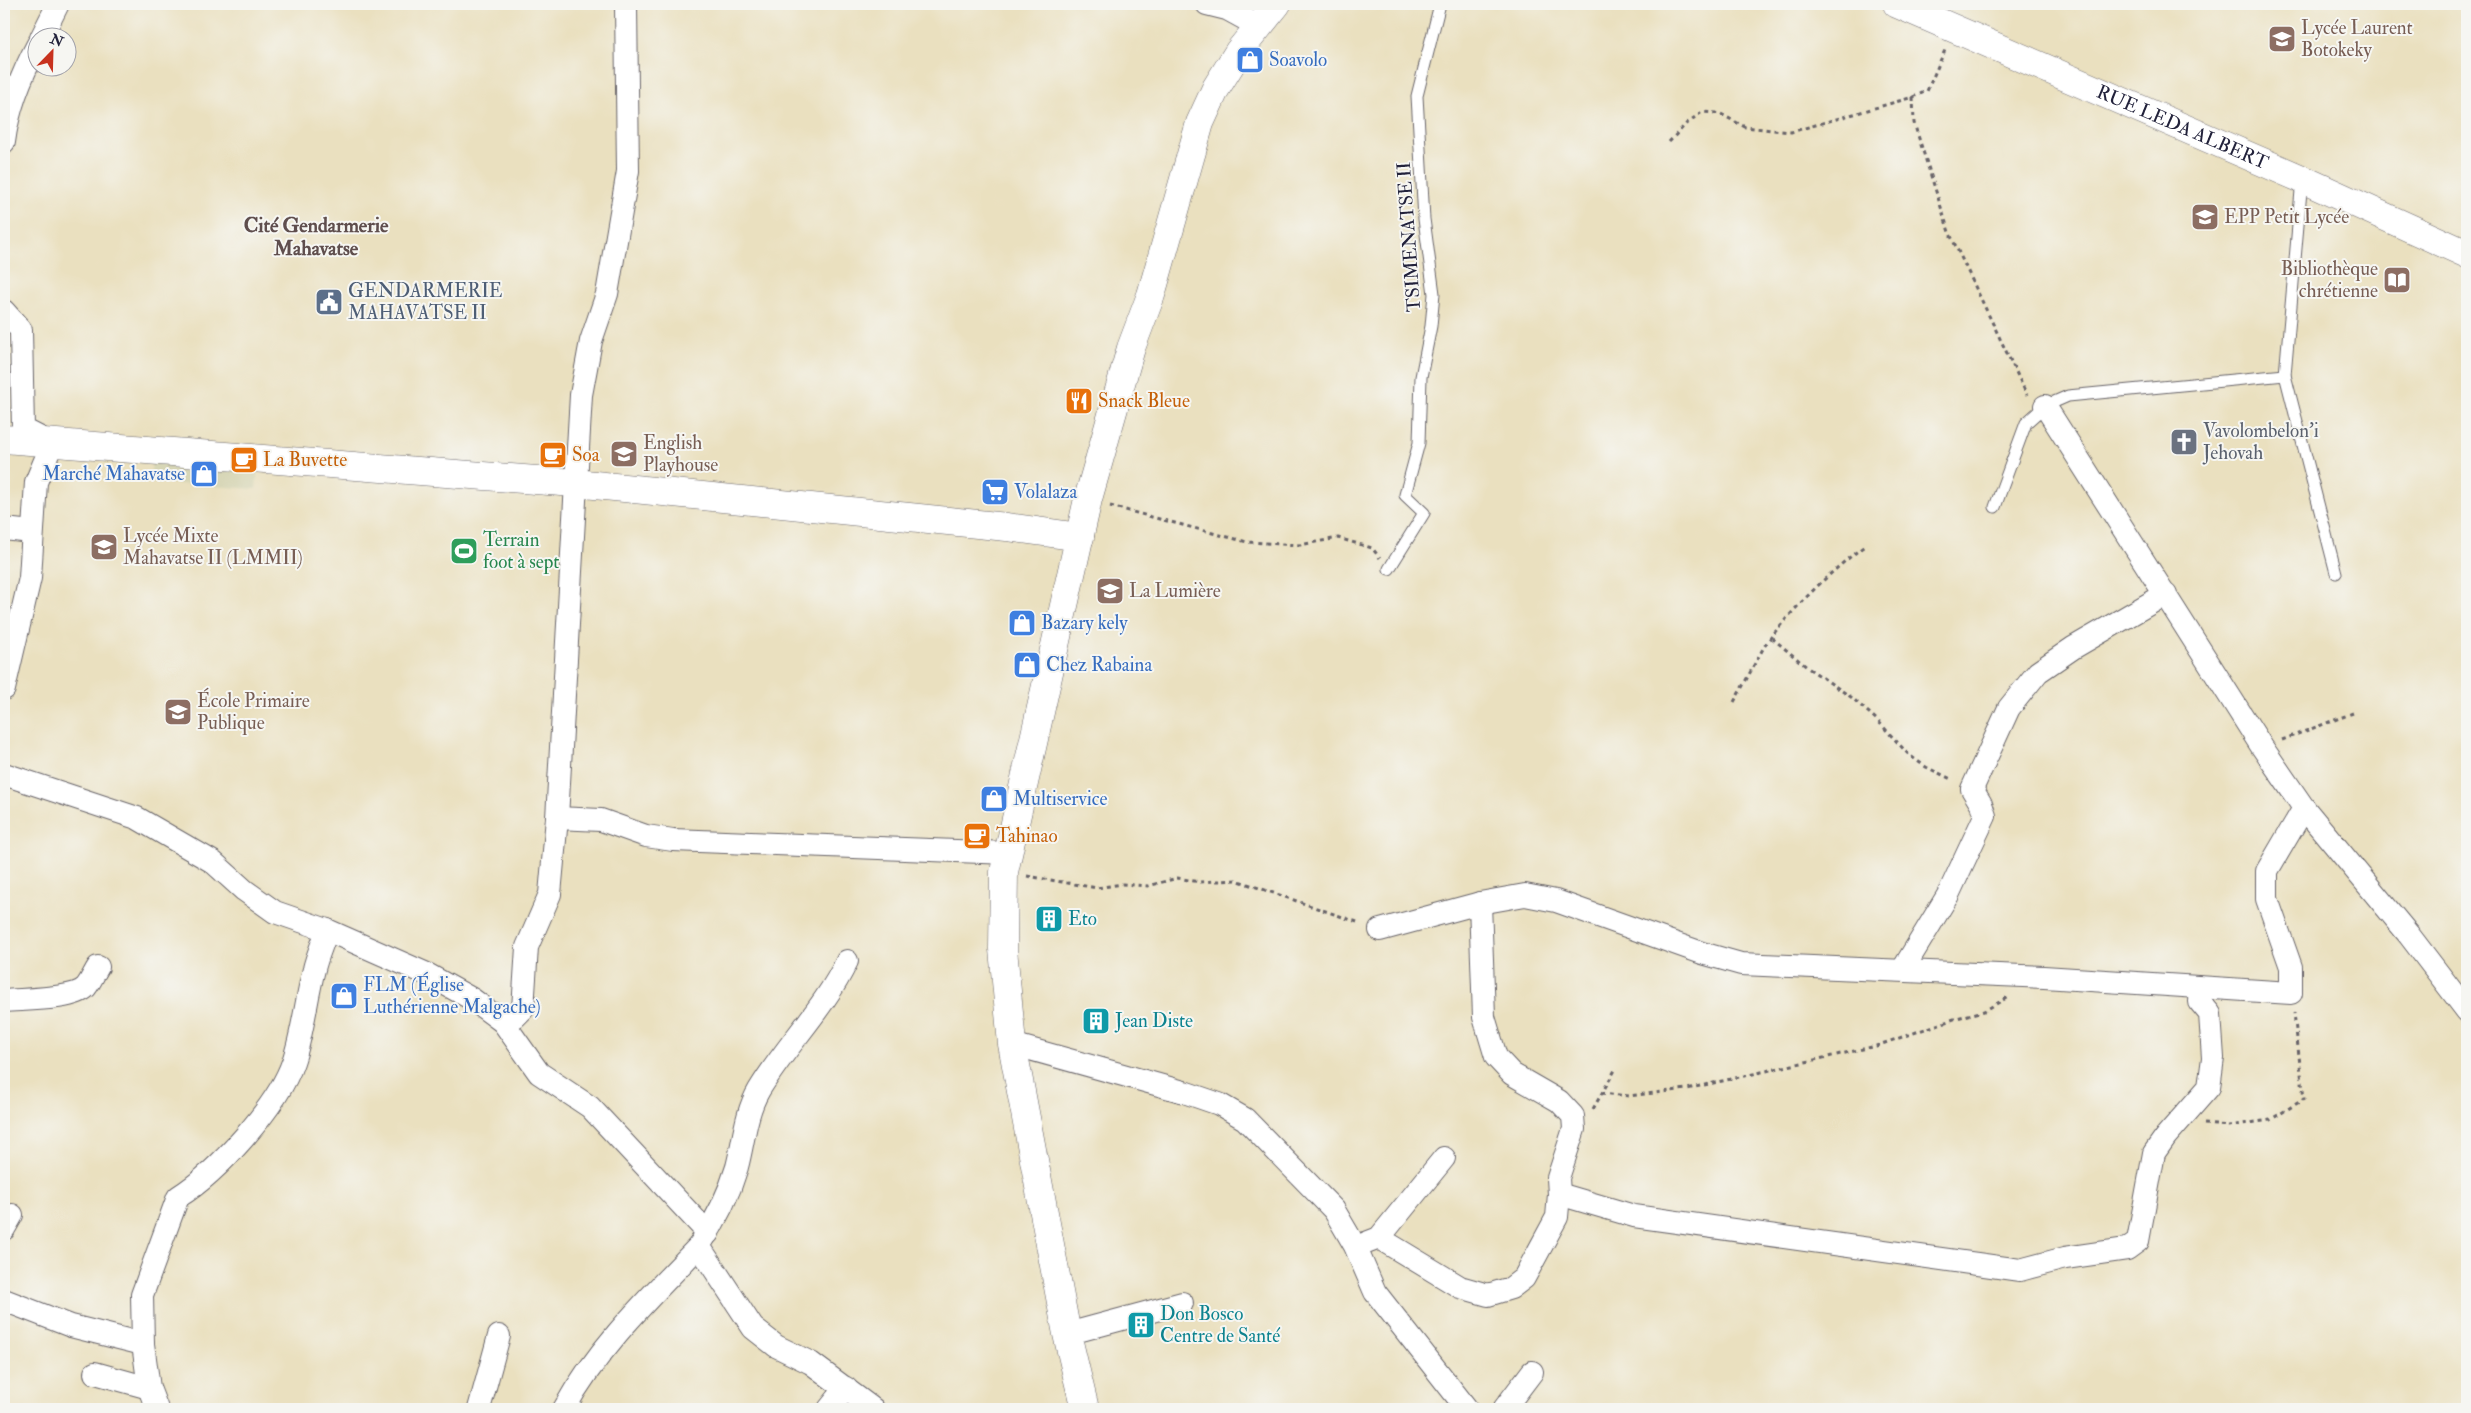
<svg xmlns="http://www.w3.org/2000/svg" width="2471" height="1413" font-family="'IM FELL Double Pica',serif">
<rect width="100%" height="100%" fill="#f6f6f2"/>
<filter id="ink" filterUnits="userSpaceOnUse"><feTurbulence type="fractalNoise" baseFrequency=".02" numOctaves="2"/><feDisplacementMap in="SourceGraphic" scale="10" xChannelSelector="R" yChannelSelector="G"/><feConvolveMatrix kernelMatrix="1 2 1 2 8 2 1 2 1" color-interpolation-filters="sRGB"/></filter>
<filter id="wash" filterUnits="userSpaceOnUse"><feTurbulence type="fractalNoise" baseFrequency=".0096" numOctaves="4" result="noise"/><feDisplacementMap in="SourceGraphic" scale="20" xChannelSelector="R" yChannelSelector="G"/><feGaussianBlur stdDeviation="1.12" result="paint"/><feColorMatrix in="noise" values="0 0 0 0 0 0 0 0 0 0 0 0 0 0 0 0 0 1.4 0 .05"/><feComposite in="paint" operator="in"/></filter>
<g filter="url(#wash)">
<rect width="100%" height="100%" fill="#eae0bf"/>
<polygon fill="#d7d6b6" points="152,458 258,465 256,489 150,482"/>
</g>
<g filter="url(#ink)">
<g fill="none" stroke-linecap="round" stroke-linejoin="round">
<defs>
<g id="service">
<polyline points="2302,179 2285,375 2336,573"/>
<polyline points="1995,507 2026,423 2045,406 2068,396 2285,375"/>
<polyline points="1389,569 1424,513 1405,495 1419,443 1421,377 1431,326 1434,294 1424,219 1417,96 1440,4"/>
</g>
<g id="minor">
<polyline points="1207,4 1227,9 1258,26"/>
<polyline points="41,38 58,4"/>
<path d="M4 142C8 109 22 74 38 44"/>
<polyline points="4,311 21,330 23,429 52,444 36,482 30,578 4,689"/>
<polyline points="2045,406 2262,747 2304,808 2409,935 2467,1011"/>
<polyline points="4,529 32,532"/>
<polyline points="4,774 137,818 213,862 244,890 275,912 327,930 427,974 472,999 503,1022 539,1073 590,1107 708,1233"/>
<polyline points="557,818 601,820 646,836 673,840 1008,853"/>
<polyline points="1380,930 1480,903 1525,895 1556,901 1702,953 1741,964 2044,977 2291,993 2291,967 2267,899 2267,871 2304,808"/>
<polyline points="1903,969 1948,895 1985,816 1981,804 1972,789 2009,708 2038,672 2073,648 2166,594"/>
<path d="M4 1001C23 999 74 1000 86 987 91 981 94 973 98 967"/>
<polyline points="503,1022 515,1017 523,1009 527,947 550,894 557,818 581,395 591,341 607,294 628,171 626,4"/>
<polyline points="1012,1044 1184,1092 1219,1104 1245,1119 1334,1210 1355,1246 1375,1292 1467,1409"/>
<polyline points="1559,1194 1634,1216 2020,1270 2065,1258 2127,1249 2138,1241 2154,1153 2166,1136 2209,1087 2213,1058 2210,1014 2200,1002 2201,989"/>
<polyline points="4,1229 12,1215"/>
<polyline points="1379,1238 1460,1287 1488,1295 1511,1288 1524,1278 1557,1217 1559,1194 1558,1178 1574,1129 1573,1116 1559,1101 1512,1074 1496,1057 1484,1017 1480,903"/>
<polyline points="1366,1243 1379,1238 1444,1158"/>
<polyline points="699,1246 753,1328 776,1346 811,1363 873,1409"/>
<polyline points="4,1300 71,1326 143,1344"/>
<polyline points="1067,1334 1182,1303"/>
<polyline points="95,1373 149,1388"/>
<path d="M157 1409 149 1388 143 1344 142 1295 178 1197C217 1173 278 1106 293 1062 303 1033 306 1000 314 969 317 956 323 943 327 930"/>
<polyline points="479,1409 499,1336"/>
<path d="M564 1409C598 1347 650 1297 699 1246 715 1222 729 1194 737 1167 744 1141 745 1114 759 1090 786 1045 825 1008 847 961"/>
<polyline points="829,1409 846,1388"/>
<polyline points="1504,1409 1532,1372"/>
</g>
<g id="tertiary">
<path id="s1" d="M1897 4 2302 179 2467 254"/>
<polyline points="4,439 575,483 1007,527 1080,537"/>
<polyline points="1085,1409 1067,1334 1012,1044 1003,949 1004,872 1088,499 1131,348 1151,295 1200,123 1216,88 1239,51 1277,4"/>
</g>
</defs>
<use href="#service" stroke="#686469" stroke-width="13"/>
<use href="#minor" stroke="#686469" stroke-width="24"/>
<use href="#tertiary" stroke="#686469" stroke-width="29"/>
<g stroke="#686469" stroke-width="3" stroke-dasharray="4 4" stroke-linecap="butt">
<polyline points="1567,4 1569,7"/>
<polyline points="1913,97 1914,123 1949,232 2027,395"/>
<polyline points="1669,142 1687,123 1702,112 1719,113 1745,127 1791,132 1913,97 1927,91 1945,50"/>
<polyline points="1110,506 1247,542 1300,545 1338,538 1372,548 1380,558"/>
<polyline points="1772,638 1808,668 1851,697 1877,720 1909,755 1926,767 1953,780"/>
<path d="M1734 702C1744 684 1754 665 1764 647 1782 619 1837 564 1865 546"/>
<polyline points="2282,740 2353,713"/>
<polyline points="1027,876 1097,888 1122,884 1148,886 1177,878 1200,882 1236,880 1360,923"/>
<polyline points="1601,1093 1629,1096 1687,1089 1876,1046 1957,1018 1984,1011 2008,997"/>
<polyline points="1593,1109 1615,1070"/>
<polyline points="2204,1124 2229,1126 2270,1120 2304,1099 2294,1013"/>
</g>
<use href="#service" stroke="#fff" stroke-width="11"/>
<use href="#minor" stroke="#fff" stroke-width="22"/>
<use href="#tertiary" stroke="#fff" stroke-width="28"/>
</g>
</g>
<defs>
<symbol id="school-square" viewBox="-11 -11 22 22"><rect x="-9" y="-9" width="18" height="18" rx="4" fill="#8d6e63" stroke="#f6f6f2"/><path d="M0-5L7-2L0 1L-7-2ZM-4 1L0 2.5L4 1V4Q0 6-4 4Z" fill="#fff"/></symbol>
<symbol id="shop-square" viewBox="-11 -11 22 22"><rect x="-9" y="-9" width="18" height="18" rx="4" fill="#3f7fe0" stroke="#f6f6f2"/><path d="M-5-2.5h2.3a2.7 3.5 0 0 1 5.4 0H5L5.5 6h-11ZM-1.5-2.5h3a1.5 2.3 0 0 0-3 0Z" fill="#fff"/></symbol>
<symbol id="library-square" viewBox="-11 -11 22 22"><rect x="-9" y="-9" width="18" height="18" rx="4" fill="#8d6e63" stroke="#f6f6f2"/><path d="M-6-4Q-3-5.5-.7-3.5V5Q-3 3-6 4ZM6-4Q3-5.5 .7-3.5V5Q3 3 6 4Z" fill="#fff"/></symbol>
<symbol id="civic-square" viewBox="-11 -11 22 22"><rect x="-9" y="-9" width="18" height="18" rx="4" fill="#5c6f8a" stroke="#f6f6f2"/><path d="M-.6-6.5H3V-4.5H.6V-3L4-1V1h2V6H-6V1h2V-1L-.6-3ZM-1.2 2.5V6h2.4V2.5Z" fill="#fff"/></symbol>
<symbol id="restaurant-square" viewBox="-11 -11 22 22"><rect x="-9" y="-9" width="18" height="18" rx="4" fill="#e8710a" stroke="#f6f6f2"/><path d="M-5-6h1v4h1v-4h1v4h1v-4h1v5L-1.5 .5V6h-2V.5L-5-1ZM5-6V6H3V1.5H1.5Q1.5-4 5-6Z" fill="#fff"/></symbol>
<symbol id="church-square" viewBox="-11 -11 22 22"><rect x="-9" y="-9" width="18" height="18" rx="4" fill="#6b7280" stroke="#f6f6f2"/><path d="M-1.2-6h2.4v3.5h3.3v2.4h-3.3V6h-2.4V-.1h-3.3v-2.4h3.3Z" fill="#fff"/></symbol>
<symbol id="cafe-square" viewBox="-11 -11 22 22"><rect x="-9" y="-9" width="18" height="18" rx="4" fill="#e8710a" stroke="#f6f6f2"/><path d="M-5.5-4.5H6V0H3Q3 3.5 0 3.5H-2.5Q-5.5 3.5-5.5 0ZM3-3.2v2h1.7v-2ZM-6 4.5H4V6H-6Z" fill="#fff"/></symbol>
<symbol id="supermarket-square" viewBox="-11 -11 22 22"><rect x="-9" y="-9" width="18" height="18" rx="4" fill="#3f7fe0" stroke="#f6f6f2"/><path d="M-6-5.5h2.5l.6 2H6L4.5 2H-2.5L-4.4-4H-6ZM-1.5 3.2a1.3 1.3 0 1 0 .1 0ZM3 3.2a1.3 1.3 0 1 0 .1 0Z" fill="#fff"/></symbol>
<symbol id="stadium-square" viewBox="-11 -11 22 22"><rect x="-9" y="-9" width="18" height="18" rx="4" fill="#2e9e5b" stroke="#f6f6f2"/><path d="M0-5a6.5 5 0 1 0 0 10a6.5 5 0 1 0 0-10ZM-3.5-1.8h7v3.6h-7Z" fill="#fff"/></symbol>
<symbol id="building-square" viewBox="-11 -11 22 22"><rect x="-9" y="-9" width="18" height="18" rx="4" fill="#0f9aa8" stroke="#f6f6f2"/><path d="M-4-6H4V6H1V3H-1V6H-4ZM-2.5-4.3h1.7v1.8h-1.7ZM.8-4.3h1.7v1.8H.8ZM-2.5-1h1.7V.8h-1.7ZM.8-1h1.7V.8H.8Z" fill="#fff"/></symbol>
</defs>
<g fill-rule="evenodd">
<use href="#school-square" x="2266" y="23" width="32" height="32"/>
<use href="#shop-square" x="1234" y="44" width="32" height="32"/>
<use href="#school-square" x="2189" y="201" width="32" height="32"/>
<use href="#library-square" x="2381" y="264" width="32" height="32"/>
<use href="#civic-square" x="313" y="286" width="32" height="32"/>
<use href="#restaurant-square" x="1063" y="385" width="32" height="32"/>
<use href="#church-square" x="2168" y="426" width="32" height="32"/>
<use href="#school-square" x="608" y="438" width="32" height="32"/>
<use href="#cafe-square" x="537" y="439" width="32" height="32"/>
<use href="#cafe-square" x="228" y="444" width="32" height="32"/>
<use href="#shop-square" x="188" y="458" width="32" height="32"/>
<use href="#supermarket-square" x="979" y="476" width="32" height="32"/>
<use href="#school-square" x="88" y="531" width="32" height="32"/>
<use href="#stadium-square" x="448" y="535" width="32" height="32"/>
<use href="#school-square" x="1094" y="575" width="32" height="32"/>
<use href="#shop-square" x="1006" y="607" width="32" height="32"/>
<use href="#shop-square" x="1011" y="649" width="32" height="32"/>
<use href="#school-square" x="162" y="696" width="32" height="32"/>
<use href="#shop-square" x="978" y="783" width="32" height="32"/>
<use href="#cafe-square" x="961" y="820" width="32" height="32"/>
<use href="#building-square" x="1033" y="903" width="32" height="32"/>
<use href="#shop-square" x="328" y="980" width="32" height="32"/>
<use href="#building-square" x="1080" y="1005" width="32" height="32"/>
<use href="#building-square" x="1125" y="1309" width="32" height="32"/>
</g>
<g text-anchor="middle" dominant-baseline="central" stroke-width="4" stroke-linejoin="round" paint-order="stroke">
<g font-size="19" fill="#785e54" stroke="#f6f6f2" text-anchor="start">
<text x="2301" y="28">Lycée Laurent<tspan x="2301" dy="22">Botokeky</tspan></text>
<text x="2224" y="217">EPP Petit Lycée</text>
<text x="2378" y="269" text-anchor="end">Bibliothèque<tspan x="2378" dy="22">chrétienne</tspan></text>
<text x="643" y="443">English<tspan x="643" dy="22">Playhouse</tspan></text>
<text x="123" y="536">Lycée Mixte<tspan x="123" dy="22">Mahavatse II (LMMII)</tspan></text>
<text x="1129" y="591">La Lumière</text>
<text x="197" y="701">École Primaire<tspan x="197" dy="22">Publique</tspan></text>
</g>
<g font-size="19" fill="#366cbe" stroke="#f6f6f2" text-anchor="start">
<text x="1269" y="60">Soavolo</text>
<text x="185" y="474" text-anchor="end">Marché Mahavatse</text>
<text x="1014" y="492">Volalaza</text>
<text x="1041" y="623">Bazary kely</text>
<text x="1046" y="665">Chez Rabaina</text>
<text x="1013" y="799">Multiservice</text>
<text x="363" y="985">FLM (Église<tspan x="363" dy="22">Luthérienne Malgache)</tspan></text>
</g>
<g font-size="19" fill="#22223b" stroke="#f6f6f2">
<text stroke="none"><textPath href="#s1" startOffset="311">RUE LEDA ALBERT</textPath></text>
<text transform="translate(1409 237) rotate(-94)">TSIMENATSE II</text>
</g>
<g font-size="19" fill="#4e5e75" stroke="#f6f6f2" text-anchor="start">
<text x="348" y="291">GENDARMERIE<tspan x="348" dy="22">MAHAVATSE II</tspan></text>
</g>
<g font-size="19" fill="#c56008" stroke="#f6f6f2" text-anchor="start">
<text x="1098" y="401">Snack Bleue</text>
<text x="572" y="455">Soa</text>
<text x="263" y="460">La Buvette</text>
<text x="996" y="836">Tahinao</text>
</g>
<g font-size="19" fill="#5b616d" stroke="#f6f6f2" text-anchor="start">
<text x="2203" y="431">Vavolombelon'i<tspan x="2203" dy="22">Jehovah</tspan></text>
</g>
<g font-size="19" fill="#27864d" stroke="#f6f6f2" text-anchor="start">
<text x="483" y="540">Terrain<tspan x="483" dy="22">foot à sept</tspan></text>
</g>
<g font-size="19" fill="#0d838f" stroke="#f6f6f2" text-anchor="start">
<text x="1068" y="919">Eto</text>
<text x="1115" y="1021">Jean Diste</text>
<text x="1160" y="1314">Don Bosco<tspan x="1160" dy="22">Centre de Santé</tspan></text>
</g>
<g font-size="20" font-weight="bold" fill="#5f4e4d" stroke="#f6f6f2">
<text x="316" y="225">Cité Gendarmerie<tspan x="316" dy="23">Mahavatse</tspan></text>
</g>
</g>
<rect width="2471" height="1413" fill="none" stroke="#f6f6f2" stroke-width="20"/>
<g transform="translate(52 52) rotate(23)"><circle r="24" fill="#f6f6f2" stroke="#a1a1a9"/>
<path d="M0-4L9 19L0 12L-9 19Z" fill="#c8321e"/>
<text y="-8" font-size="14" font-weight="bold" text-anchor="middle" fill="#22223b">N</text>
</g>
</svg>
